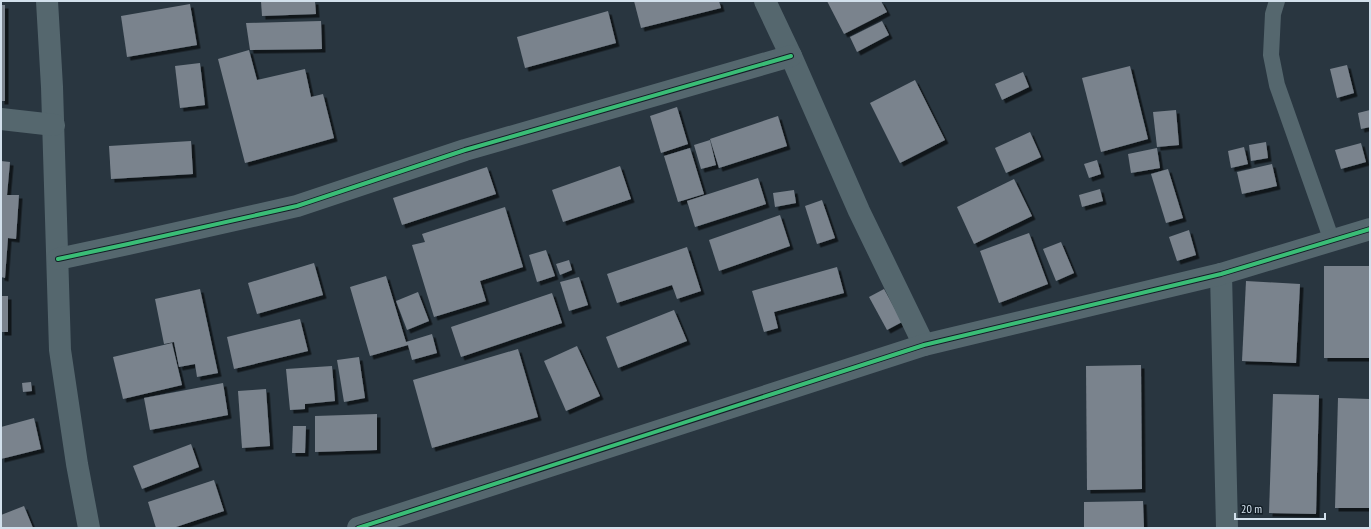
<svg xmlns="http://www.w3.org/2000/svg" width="1371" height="529" font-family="'PT Sans Narrow',sans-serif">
<defs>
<filter id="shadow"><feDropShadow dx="3.5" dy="3.5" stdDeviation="0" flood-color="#0009"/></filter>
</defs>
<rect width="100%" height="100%" fill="#293640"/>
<g fill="#7a838d" filter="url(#shadow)">
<polygon points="261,1 315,1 316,14 262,16"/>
<polygon points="634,1 719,1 721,8 641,28"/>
<polygon points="827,1 881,1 887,12 844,34"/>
<polygon points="190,4 197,45 127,57 121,16"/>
<rect x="1" y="5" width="4" height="96"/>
<polygon points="608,11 616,43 525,68 517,37"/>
<polygon points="321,21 322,49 250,50 246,23"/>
<polygon points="882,21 889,35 857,52 850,37"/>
<polygon points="249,50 257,80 305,69 311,97 323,94 334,138 245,163 218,59"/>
<polygon points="200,63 205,105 180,108 175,66"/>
<polygon points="1347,65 1354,93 1337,98 1330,69"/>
<polygon points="1130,66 1148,139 1101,152 1082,78"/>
<polygon points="1023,72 1029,87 1002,100 995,84"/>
<polygon points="915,80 945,140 900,163 870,103"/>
<polygon points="677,107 688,144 661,153 650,116"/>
<polygon points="1176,110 1179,145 1157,147 1153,112"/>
<polygon points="1370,110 1370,127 1361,129 1358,113"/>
<polygon points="778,116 787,146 719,168 710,139"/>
<polygon points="1030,132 1041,157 1006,173 995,148"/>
<polygon points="710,140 716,165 701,169 694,145"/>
<polygon points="191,141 193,174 111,179 109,146"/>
<polygon points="1266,142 1268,158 1251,161 1249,145"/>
<polygon points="1361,143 1366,162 1341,169 1335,150"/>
<polygon points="1244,147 1248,164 1231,168 1228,151"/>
<polygon points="690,148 704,194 678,202 664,156"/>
<polygon points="1157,148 1160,168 1131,173 1128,154"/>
<polygon points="1097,160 1101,174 1089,178 1084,164"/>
<polygon points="1,161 10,162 7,195 19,195 16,239 8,238 5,278 1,277"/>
<polygon points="1272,164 1277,186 1242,194 1237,172"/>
<polygon points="620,166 631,199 563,222 552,190"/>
<polygon points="487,167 496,194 402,225 393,198"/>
<polygon points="1168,169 1183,218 1166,223 1151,174"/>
<polygon points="758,178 766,204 695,227 687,201"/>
<polygon points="1014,179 1032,216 974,244 957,207"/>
<polygon points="1100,189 1103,201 1082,207 1079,195"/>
<polygon points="794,190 796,203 775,207 773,193"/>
<polygon points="822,200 835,238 817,244 805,206"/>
<polygon points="505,207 523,267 480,281 486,301 434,317 412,245 425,242 422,234"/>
<polygon points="780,215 790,246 719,271 709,240"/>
<polygon points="1189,230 1196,255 1177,261 1169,237"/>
<polygon points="1029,233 1048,284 999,303 980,251"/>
<polygon points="1061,242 1074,273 1056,281 1043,249"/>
<polygon points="687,247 701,291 677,299 672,285 617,303 607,274"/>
<polygon points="546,250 555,276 537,282 529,255"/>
<polygon points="569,260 572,270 560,275 556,264"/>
<polygon points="314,263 323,295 257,314 248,283"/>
<rect x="1324" y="266" width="46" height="92"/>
<polygon points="837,267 844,293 774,312 778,328 764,332 752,291"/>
<polygon points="386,276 406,342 432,334 437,353 412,360 408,345 370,356 350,287"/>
<polygon points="579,277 588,305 569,311 560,282"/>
<polygon points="1246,281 1300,284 1296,363 1242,361"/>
<polygon points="200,289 218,373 197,377 195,364 179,367 174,342 164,344 155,299"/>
<polygon points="884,289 902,322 887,330 869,297"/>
<polygon points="418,292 429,321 407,330 396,301"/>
<polygon points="552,293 562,323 461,357 451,327"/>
<rect x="1" y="296" width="7" height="36"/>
<polygon points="674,310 687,341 618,368 606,337"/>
<polygon points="300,319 308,351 234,369 227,337"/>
<polygon points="172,343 182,385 123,399 113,357"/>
<polygon points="577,346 600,396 566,411 544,361"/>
<polygon points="518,349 538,417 432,448 413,380"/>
<polygon points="359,357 365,398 344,402 337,360"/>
<polygon points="1141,365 1142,489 1087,490 1086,366"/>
<polygon points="332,366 335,401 305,404 305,409 290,410 286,369"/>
<polygon points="31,382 32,391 23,392 22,383"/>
<polygon points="223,383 228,415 150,430 144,398"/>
<polygon points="266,389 270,446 242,448 238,391"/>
<polygon points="1273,394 1319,395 1316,514 1269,513"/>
<polygon points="1338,398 1370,399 1370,508 1335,508"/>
<polygon points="377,414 377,450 315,452 315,416"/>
<polygon points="34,418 41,449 1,459 1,427"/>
<polygon points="293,426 306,426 305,453 292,453"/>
<polygon points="191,444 199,467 142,489 133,466"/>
<polygon points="214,480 224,511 173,528 156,528 148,502"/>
<polygon points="1143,501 1144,528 1084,528 1084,502"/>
<polygon points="24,506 33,528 1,528 1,515"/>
</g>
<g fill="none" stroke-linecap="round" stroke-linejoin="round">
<polyline stroke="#55676e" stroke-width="16" points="1277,1 1273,14 1271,55 1277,85 1332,241"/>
<g stroke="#55676e" stroke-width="22">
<polyline points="47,1 52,87 60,350 77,464 89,528"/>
<polyline points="765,1 791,56 859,211 924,345"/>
<polyline points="1,119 54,125"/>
<polyline points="58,259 128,244 297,206 465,150 791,56"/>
<polyline points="1221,274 1227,528"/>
<polyline points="358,528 924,345 1221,274 1370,229"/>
</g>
<defs>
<g id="cycleway">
<polyline points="58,259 128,244 297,206 465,150 791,56"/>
<polyline points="358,528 924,345 1221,274 1370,229"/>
</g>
</defs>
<use href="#cycleway" stroke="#131e26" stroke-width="6"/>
<use href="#cycleway" stroke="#3abd76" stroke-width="4"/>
</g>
<rect width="1371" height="529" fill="none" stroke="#d2e0ec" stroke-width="4"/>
<path d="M1235 513v6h90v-6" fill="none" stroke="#d2e0ec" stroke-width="2"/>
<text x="1241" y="513" font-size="12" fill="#d2e0ec" stroke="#131e26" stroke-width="3" paint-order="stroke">20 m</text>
</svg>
